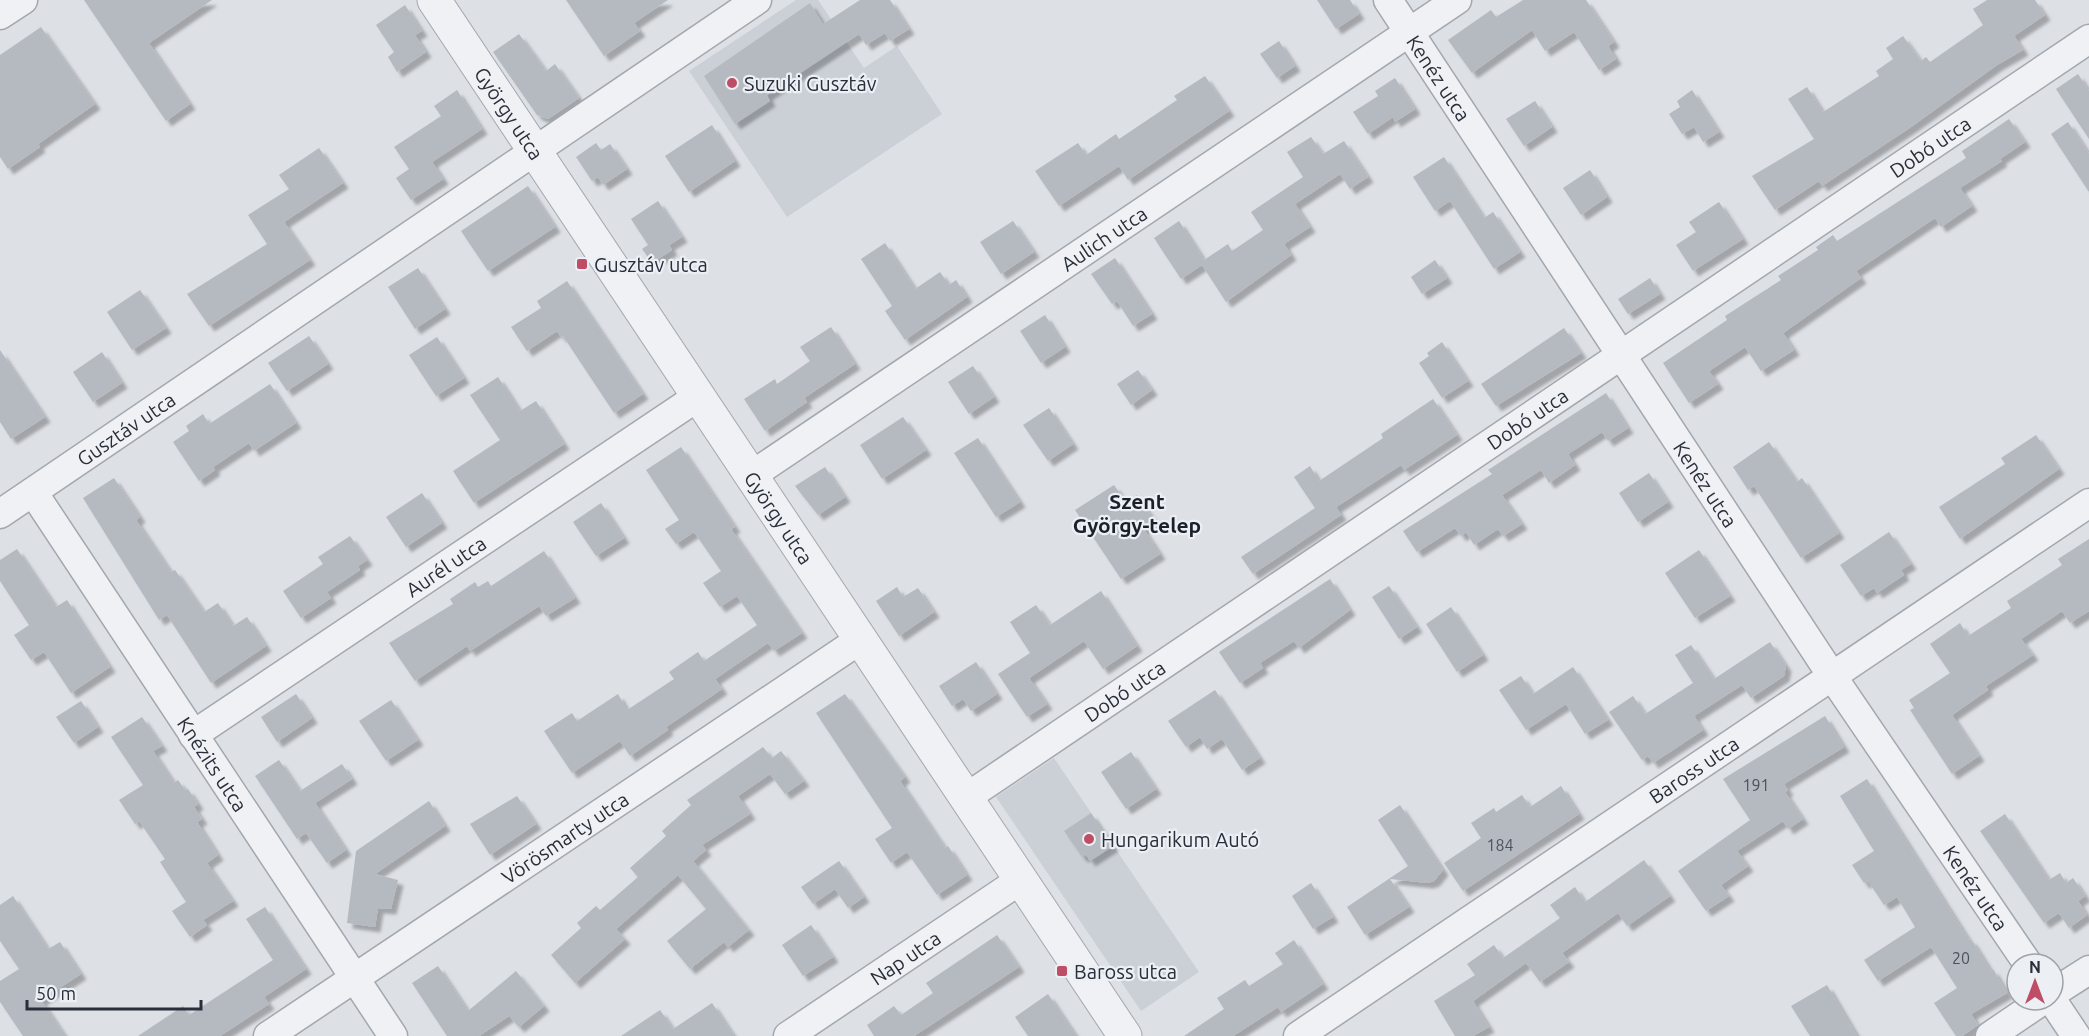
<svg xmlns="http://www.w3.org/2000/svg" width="2089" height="1036" font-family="Ubuntu,sans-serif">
<defs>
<filter id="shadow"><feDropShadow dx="5.5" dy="5.5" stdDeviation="1.5" flood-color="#0004"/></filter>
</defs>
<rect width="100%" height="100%" fill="#dde0e5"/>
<g fill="#cbd0d6">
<polygon points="796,0 818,0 864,68 897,46 942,114 787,217 689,71"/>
<polygon points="1054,758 1199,972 1141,1011 996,797"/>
</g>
<g fill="#b5bac1" filter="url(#shadow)">
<polygon points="84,0 212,0 149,43 190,104 166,121"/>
<polygon points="566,0 668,0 634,23 640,31 604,56"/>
<polygon points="860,0 890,0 909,29 890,41 885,33 866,45 859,34 767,95 770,101 735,124 704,76 810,3 823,24"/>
<polygon points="1317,0 1350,0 1359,14 1336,29"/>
<polygon points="1523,0 1586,0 1614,42 1608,46 1616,59 1599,70 1574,32 1545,51 1532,30 1472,73 1448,40 1491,10 1496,17"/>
<polygon points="1987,0 2035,0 2045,15 2014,36 2023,50 1997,65 1911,127 1822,186 1819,181 1775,210 1752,176 1814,139 1788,99 1807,87 1823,112 1879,76 1876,71 1893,59 1886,48 1903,36 1921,61 1926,57 1930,62 1983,25 1973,9"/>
<polygon points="405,5 422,31 415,35 426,52 397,72 388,57 394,52 376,25"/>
<polygon points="41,27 95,104 38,144 40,147 8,169 0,157 0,55"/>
<polygon points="519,34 546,71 555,64 579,98 548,119 537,115 493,52"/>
<polygon points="1279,41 1295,66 1277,78 1260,54"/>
<polygon points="2078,74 2089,91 2089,139 2056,89"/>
<polygon points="1205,76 1229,111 1128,180 1119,166 1059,206 1035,171 1078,143 1086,155 1116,134 1119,139 1177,100 1174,96"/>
<polygon points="1395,78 1415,109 1395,122 1393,117 1368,134 1353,112 1378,96 1375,91"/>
<polygon points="457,90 482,129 432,162 443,179 411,200 396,178 409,169 394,147 441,116 434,106"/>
<polygon points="1692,90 1719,132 1703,142 1694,127 1682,134 1669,114 1680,107 1677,101"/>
<polygon points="1535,101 1552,127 1524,146 1506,119"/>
<polygon points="2009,119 2025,142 2000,159 2002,161 1960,188 1972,206 1941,227 1935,218 1856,271 1861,278 1783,333 1794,350 1761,371 1745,347 1709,371 1718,384 1689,403 1663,363 1727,320 1725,316 1781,280 1778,276 1818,250 1816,247 1833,235 1837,241 1966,158 1962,151"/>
<polygon points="2068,122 2089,154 2089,192 2051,134"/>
<polygon points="712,125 735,161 689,192 665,156"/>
<polygon points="1311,137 1323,154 1344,141 1368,177 1350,189 1340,174 1295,204 1310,227 1284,244 1291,255 1226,302 1202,265 1181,279 1154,238 1179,221 1204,260 1228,244 1232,251 1263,230 1251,212 1303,177 1287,152"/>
<polygon points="596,143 601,150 610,144 627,169 603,185 598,177 592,181 576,157"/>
<polygon points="319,148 343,183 284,222 310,260 209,326 187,294 267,244 248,215 289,189 279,175"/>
<polygon points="1444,157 1484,218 1493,212 1520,252 1494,269 1450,201 1435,211 1413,177"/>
<polygon points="1590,170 1607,197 1581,215 1563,188"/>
<polygon points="528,186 555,227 488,271 461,231"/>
<polygon points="658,201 682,237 669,245 672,250 652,263 642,249 648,245 631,219"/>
<polygon points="1719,202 1743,239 1693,271 1676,245 1696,232 1689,222"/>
<polygon points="1013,221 1034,252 1001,274 980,242"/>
<polygon points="885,243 915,289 940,272 949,285 956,280 967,297 905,340 885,311 892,306 861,259"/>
<polygon points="1115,258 1152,314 1133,326 1117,301 1112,304 1091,274"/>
<polygon points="1435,260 1447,278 1422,294 1411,277"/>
<polygon points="418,268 445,309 415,329 388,287"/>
<polygon points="1650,278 1660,294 1628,314 1618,299"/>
<polygon points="567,281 643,394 614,413 563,336 561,337 557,331 527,351 511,327 541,308 537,301"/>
<polygon points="140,290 166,328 132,350 107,312"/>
<polygon points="1045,315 1065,347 1041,363 1020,331"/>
<polygon points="831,327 855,364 804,398 807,402 765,431 744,399 775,379 777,384 810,361 800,347"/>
<polygon points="1564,328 1581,353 1496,406 1481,384"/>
<polygon points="309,336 328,364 287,391 268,363"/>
<polygon points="437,337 464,378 436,396 409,355"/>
<polygon points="1442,342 1468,381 1442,398 1419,363 1429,356 1427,353"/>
<polygon points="0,350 45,417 11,439 0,422"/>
<polygon points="102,352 122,383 93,402 73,372"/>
<polygon points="973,366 994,397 969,414 948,382"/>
<polygon points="1138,370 1152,390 1131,405 1117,384"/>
<polygon points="498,377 520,411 536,401 564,444 474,503 453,471 500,440 470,395"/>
<polygon points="270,384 296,423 254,451 249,443 213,467 215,470 199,481 173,442 189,431 186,426 203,414 209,424"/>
<polygon points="1606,393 1628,428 1608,441 1602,432 1568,454 1575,465 1549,483 1541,470 1502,495 1522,524 1503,536 1498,529 1474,545 1466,532 1461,536 1455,528 1417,552 1403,531 1492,474 1488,470"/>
<polygon points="1433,399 1457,435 1404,470 1401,465 1336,507 1341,515 1253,574 1241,557 1315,508 1294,477 1310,466 1319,481 1383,438 1381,434"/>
<polygon points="1049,408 1073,444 1048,461 1023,425"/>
<polygon points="903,417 926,450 882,479 860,445"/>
<polygon points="2036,435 2059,469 1960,539 1939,507 2005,464 2001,458"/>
<polygon points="978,438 1020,502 996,517 954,453"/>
<polygon points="1769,442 1797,482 1802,478 1839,533 1801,558 1754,486 1748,490 1733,467"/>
<polygon points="681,447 735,527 731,529 802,633 774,651 768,643 715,679 722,689 666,727 668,730 630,756 620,741 572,773 544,731 572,713 577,721 618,694 627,710 674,679 669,672 698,652 704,661 757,625 737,596 720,607 703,583 721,571 694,532 676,544 665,529 679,520 646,470"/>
<polygon points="825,467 845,497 818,515 795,486"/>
<polygon points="1649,473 1668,502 1638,522 1619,493"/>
<polygon points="114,478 140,517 136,520 171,572 175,570 204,612 218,603 233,626 247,617 266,646 211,683 167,615 159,620 83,498"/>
<polygon points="1114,485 1126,502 1137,495 1155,521 1143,528 1160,554 1121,579 1075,510"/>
<polygon points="422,493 442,523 406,547 386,517"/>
<polygon points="601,503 624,538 596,556 573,522"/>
<polygon points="1889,532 1911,564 1901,570 1904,575 1877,593 1874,588 1861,596 1840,565"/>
<polygon points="350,536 367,560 358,566 360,570 327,592 331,598 301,618 283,591 323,564 318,557"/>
<polygon points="2089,539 2089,611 2070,623 2062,611 2021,639 2033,655 1986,686 1988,690 1952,715 1979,756 1952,774 1910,710 1914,708 1909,700 1950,673 1930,644 1960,623 1968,636 2011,608 2007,601 2062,565 2058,559"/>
<polygon points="17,549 56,607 67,600 110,667 71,693 44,652 31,660 14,635 29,625 0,581 0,560"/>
<polygon points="1699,550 1730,596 1695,618 1665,573"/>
<polygon points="544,551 575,598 546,616 539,606 470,651 467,646 415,681 389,643 453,604 450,599 475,582 478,587 488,581 491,586"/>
<polygon points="1330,579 1350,610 1299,648 1294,641 1260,663 1263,668 1240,683 1219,652"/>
<polygon points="1389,586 1417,627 1399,639 1372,597"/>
<polygon points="897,587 903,597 918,588 934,612 899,636 876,601"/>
<polygon points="1101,591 1137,646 1103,669 1084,641 1029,678 1047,704 1027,717 998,674 1030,653 1010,622 1036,605 1050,625"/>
<polygon points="1451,607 1483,655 1457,672 1426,624"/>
<polygon points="1770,642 1786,666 1784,676 1751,698 1742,685 1694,716 1703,730 1653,763 1648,756 1642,760 1609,712 1633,696 1645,714 1693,683 1675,655 1691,645 1714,679"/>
<polygon points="976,662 997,694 971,711 963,699 952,706 939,686"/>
<polygon points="1573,667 1608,720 1585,734 1566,704 1526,730 1499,690 1521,676 1533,694"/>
<polygon points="1215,690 1260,758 1242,770 1222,739 1207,749 1200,737 1186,747 1168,721"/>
<polygon points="296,694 312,718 277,742 261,717"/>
<polygon points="845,694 905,777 900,781 945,848 948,846 967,875 937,895 907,852 891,863 875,839 892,828 816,713"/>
<polygon points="391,700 418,740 386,761 359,721"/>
<polygon points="81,701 98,727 74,743 56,717"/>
<polygon points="1825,716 1844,747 1784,784 1788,790 1785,792 1803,819 1788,829 1783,821 1737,851 1748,866 1721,885 1729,896 1706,911 1678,871 1750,820 1723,779"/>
<polygon points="142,717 162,746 153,751 174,783 178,780 185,790 188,789 198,804 194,807 202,819 197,822 218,855 207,863 233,901 203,920 207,925 190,937 172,911 186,902 160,862 165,859 139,821 135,824 119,800 143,785 111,737"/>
<polygon points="763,747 772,758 781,751 804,781 785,794 770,774 738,796 750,814 702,845 706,850 693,861 749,930 728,947 724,942 690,969 667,941 706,909 678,875 616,929 625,939 575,983 551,955 581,928 577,923 596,906 600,910 638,877 630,868 666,836 662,831 691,805 687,800"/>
<polygon points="1131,752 1156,789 1126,809 1101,772"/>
<polygon points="279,760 300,791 342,764 352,779 315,803 346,850 327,863 306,833 297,839 255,776"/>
<polygon points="1867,779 1969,940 1971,939 1991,971 1993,969 2007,993 1971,1014 1978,1025 1962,1036 1956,1036 1934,1003 1957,988 1931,947 1878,981 1864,960 1915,927 1897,897 1884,905 1868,881 1864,883 1852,865 1874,851 1840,796"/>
<polygon points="1561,786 1579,814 1463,891 1444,863 1481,838 1471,823 1494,808 1496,812 1522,795 1530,807"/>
<polygon points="517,796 536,824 490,855 470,824"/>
<polygon points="429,801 445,826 375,874 398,880 391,909 378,908 375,927 347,923 356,851"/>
<polygon points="1400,805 1443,870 1434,881 1428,883 1390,879 1409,907 1365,935 1347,907 1408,866 1378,820"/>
<polygon points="1091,813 1113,846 1090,861 1086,855 1082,857 1064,831"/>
<polygon points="2005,814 2049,880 2060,873 2066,883 2073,878 2085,896 2078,901 2087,915 2069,928 2059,913 2044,923 1980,831"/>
<polygon points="1644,860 1670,896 1627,926 1618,913 1562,953 1569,962 1540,982 1526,963 1473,1001 1489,1027 1473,1036 1455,1036 1434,1001 1475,975 1467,964 1494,945 1503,958 1560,918 1550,905 1575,887 1585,902"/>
<polygon points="839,861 864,897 848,908 835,889 813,904 801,887"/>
<polygon points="1311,883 1333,917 1313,929 1292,896"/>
<polygon points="13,896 48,949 60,942 81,974 41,1000 65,1036 23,1036 0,1002 0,981 19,969 0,941 0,905"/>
<polygon points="265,907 306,969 264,997 269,1004 220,1036 138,1036 183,1006 189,1015 273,960 246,919"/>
<polygon points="811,925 833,957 803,976 782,945"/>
<polygon points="997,935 1019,967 914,1036 874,1036 867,1025 894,1006 901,1015 933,993 926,983"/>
<polygon points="1294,940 1323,984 1281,1012 1278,1007 1233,1036 1184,1036 1224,1009 1217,998 1245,980 1249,986 1283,964 1275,953"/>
<polygon points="438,966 468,1011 516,971 544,1006 519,1027 509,1016 479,1036 447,1036 412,983"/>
<polygon points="1827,985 1857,1036 1810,1036 1791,1006"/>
<polygon points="1048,994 1076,1036 1028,1036 1015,1017"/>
<polygon points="712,1003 734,1036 621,1036 660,1010 673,1029"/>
</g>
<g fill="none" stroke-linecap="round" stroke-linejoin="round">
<defs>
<g id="minor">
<path id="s1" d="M1388 0 1832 676 2028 964"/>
<polyline points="0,15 23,0"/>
<path id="s2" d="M752 475 1457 0"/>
<path id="s3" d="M33 492 393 1036"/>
<path id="s4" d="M0 514 757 0"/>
<path id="s5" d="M193 735 699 396"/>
<path id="s6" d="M967 797 2089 39"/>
<polyline points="2053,993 2089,970"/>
<polyline points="2052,1000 2076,1036"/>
<path id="s7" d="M268 1036 861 639"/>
<path id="s8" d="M788 1036 1022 879"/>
<path id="s9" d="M1298 1036 2089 503"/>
<polyline points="1990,1036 2043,1000"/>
</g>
<g id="tertiary">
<path id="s10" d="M434 0 1125 1036"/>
</g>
</defs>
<use href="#minor" stroke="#a3a7ae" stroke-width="31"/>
<use href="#tertiary" stroke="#a3a7ae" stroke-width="35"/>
<use href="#minor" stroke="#eff1f4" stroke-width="28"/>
<use href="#tertiary" stroke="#eff1f4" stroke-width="33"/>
</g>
<g fill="#be4d65" stroke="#eceff3" stroke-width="2">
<circle cx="732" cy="83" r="6"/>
<rect x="576" y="258" width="12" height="12" rx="3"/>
<circle cx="1089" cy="839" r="6"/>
<rect x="1056" y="965" width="12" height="12" rx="3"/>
</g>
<g text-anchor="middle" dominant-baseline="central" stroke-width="4.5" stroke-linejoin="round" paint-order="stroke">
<g font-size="16" fill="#4b525c">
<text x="1756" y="785">191</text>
<text x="1500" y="845">184</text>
<text x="1961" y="958">20</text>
</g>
<g font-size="20" fill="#282f3a" stroke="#eceff3">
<text stroke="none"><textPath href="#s1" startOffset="93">Kenéz utca</textPath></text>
<text stroke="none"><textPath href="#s10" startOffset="136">György utca</textPath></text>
<text stroke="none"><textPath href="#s6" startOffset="1162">Dobó utca</textPath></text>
<text stroke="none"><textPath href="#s2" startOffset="424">Aulich utca</textPath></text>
<text stroke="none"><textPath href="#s6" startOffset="676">Dobó utca</textPath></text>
<text stroke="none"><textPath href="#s4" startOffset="152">Gusztáv utca</textPath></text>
<text stroke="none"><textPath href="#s1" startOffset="579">Kenéz utca</textPath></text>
<text stroke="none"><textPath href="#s10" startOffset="622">György utca</textPath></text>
<text stroke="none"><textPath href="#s5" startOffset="304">Aurél utca</textPath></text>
<text stroke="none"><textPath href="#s6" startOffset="190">Dobó utca</textPath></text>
<text stroke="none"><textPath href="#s3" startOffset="326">Knézits utca</textPath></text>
<text stroke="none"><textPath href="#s9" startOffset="477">Baross utca</textPath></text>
<text stroke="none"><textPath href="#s7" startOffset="357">Vörösmarty utca</textPath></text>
<text stroke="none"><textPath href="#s1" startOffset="1065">Kenéz utca</textPath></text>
<text stroke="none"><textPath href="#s8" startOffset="141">Nap utca</textPath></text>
</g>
<g font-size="20" fill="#282f3a" stroke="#eceff3" text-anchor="start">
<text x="744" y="83">Suzuki Gusztáv</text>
<text x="594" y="264">Gusztáv utca</text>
<text x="1101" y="839">Hungarikum Autó</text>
<text x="1074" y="971">Baross utca</text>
</g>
<g font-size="21" font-weight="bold" fill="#1a212a" stroke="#eceff3">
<text x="1137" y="501">Szent<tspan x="1137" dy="24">György-telep</tspan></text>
</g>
</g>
<g transform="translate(2035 982)"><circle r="28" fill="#eceff3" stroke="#9ea2a9" stroke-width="1.5"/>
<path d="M0-4.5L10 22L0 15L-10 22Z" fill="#be4d65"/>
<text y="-9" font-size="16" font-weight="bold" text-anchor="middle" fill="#282f3a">N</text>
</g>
<path d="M27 1000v9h174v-9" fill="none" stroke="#282f3a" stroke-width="3"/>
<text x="36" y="1000" font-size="18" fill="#282f3a" stroke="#eceff3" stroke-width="4.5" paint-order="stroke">50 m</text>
</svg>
